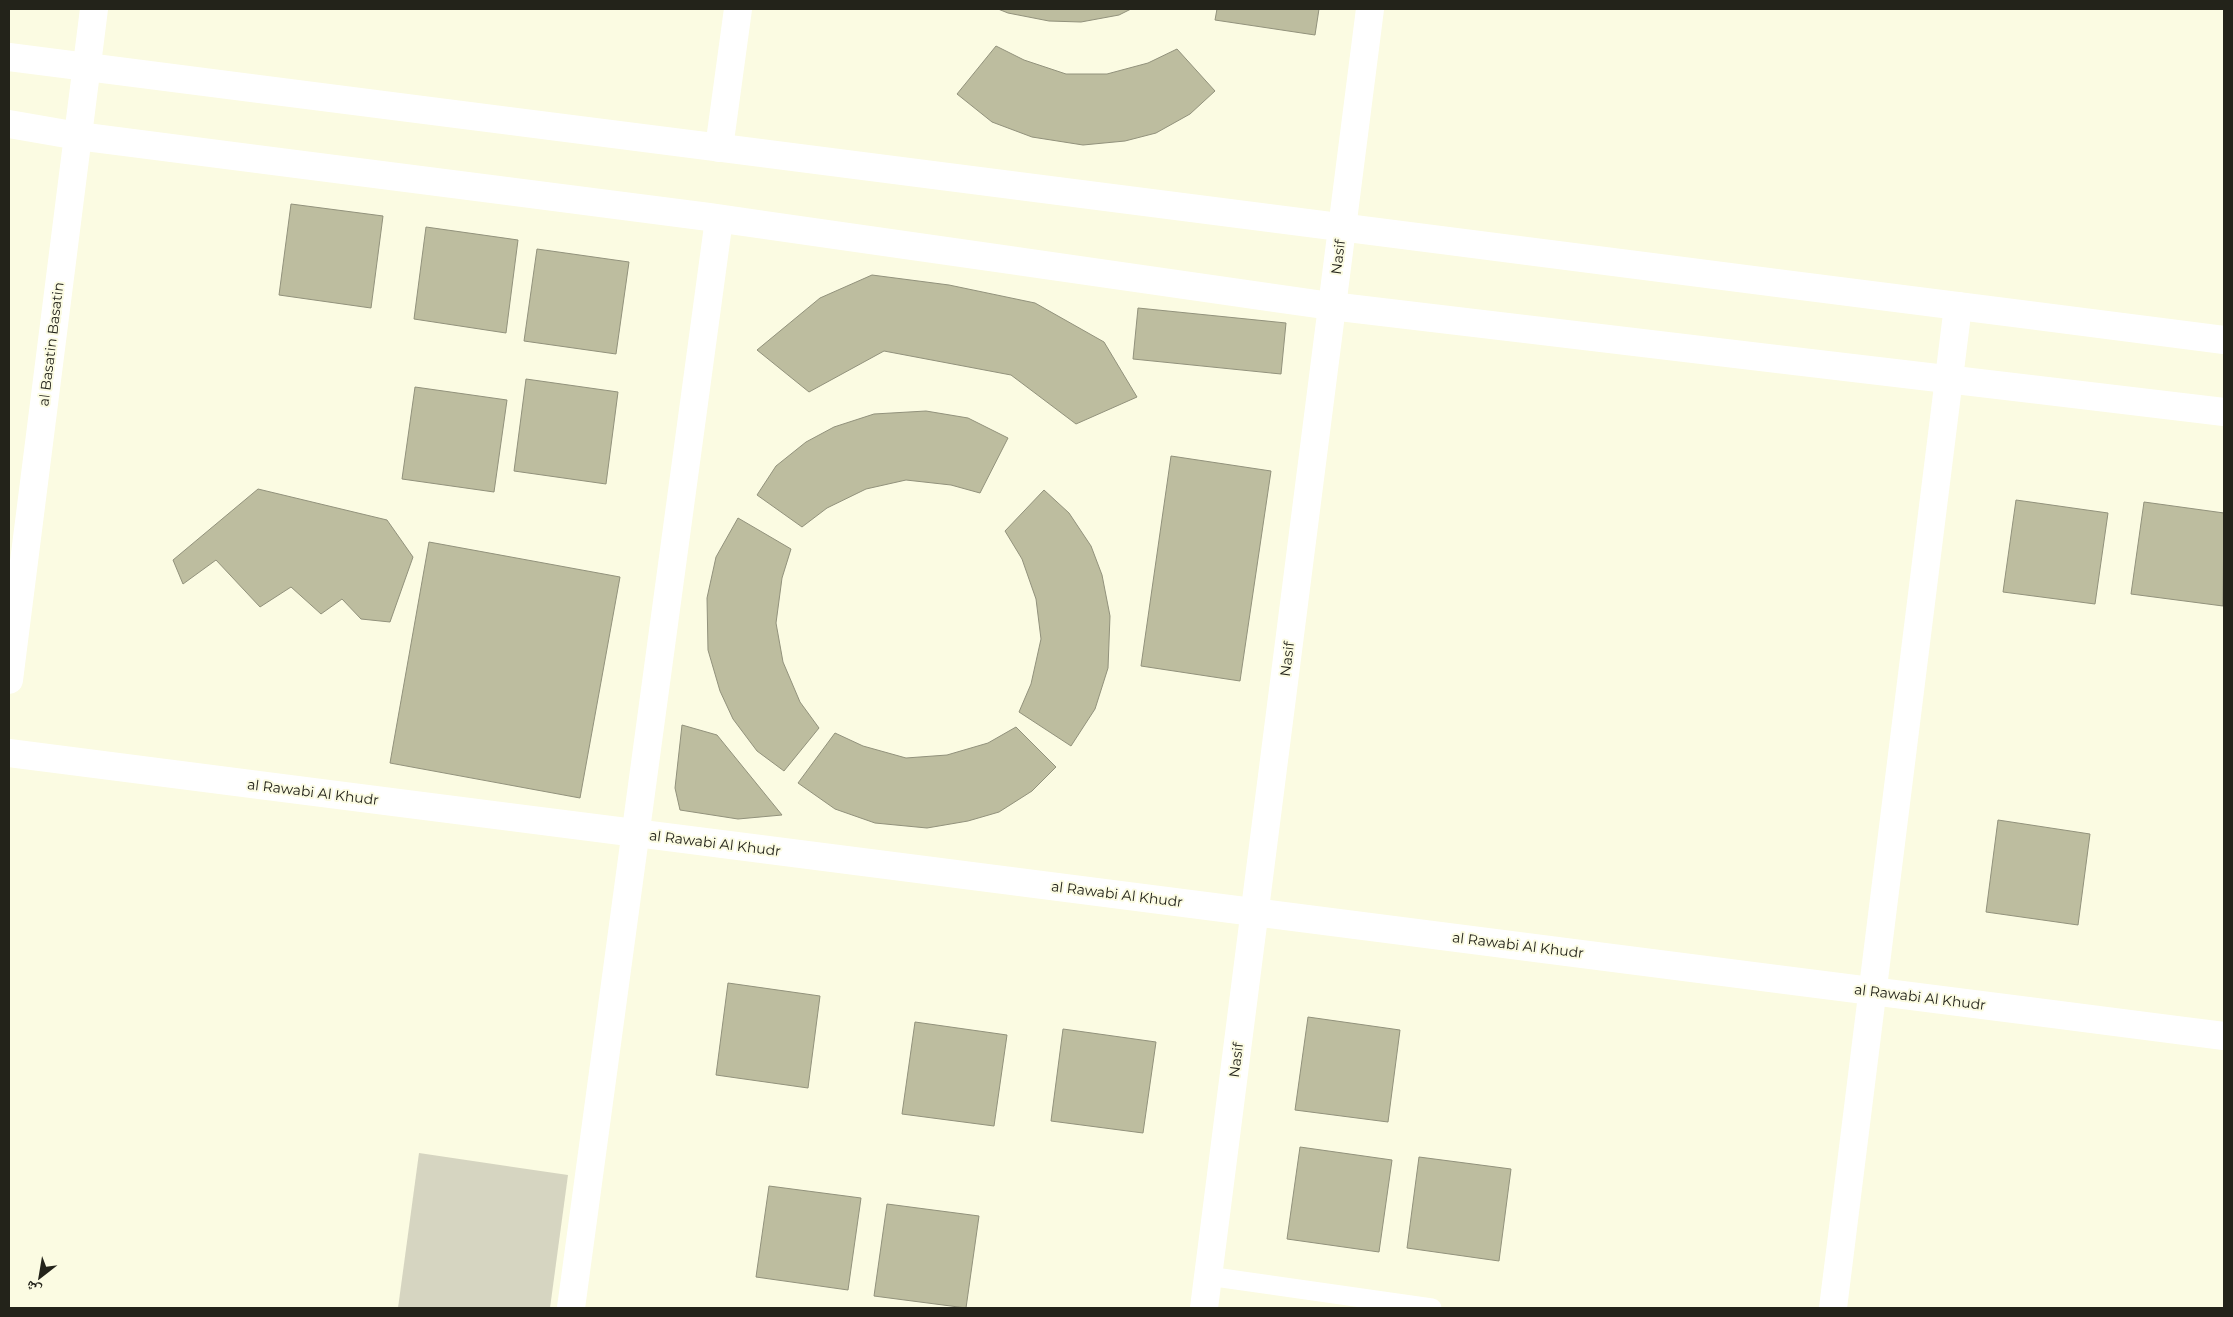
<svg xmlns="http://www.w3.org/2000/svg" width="2233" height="1317" font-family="Montserrat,'Noto Naskh Arabic',sans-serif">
<rect width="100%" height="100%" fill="#fbfbe2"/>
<polygon fill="#d6d5c1" points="419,1153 568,1175 550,1308 398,1308"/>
<g fill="#bdbd9f" stroke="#92927c">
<polygon points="998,9 1131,9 1119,15 1081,22 1049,21 1008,13"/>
<polygon points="1217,9 1319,9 1315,35 1215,20"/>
<polygon points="996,46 1024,60 1066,74 1107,74 1148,63 1177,49 1215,91 1190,114 1156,133 1125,141 1083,145 1032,137 992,122 957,94"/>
<polygon points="291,204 383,216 371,308 279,295"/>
<polygon points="426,227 518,240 506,333 414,319"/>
<polygon points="537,249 629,262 616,354 524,341"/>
<polygon points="872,275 949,285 1035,303 1104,342 1137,397 1076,424 1011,375 884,351 809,392 757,350 820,298"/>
<polygon points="1138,308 1286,323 1281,374 1133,359"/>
<polygon points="526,379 618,392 606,484 514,471"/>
<polygon points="415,387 507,400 494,492 402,479"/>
<polygon points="926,411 968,418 1008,438 980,493 951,485 906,480 866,489 827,508 802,527 757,495 776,466 806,442 834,427 874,414"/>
<polygon points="1171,456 1271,471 1240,681 1141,666"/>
<polygon points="258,489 387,520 413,557 390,622 361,619 342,599 321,614 291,587 260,607 216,560 183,584 173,560"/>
<polygon points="1044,490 1069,513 1091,546 1102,575 1110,616 1108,668 1095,709 1071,746 1019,712 1031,684 1041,639 1036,599 1022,559 1005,531"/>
<polygon points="2016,500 2108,513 2095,604 2003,592"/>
<polygon points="2144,502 2224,513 2223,606 2131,594"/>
<polygon points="738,518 791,549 782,578 776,623 783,662 800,702 819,728 784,771 757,751 733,719 720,691 708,650 707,598 716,557"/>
<polygon points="429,542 620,577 580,798 390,763"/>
<polygon points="682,725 717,735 782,815 738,819 680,810 675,788"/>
<polygon points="1016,727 1056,767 1032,791 999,812 968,821 927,828 875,823 835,809 798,783 835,733 863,746 906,758 947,755 988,743"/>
<polygon points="1998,820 2090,834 2078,925 1986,912"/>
<polygon points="728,983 820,996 808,1088 716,1075"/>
<polygon points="1308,1017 1400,1030 1388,1122 1295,1110"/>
<polygon points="915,1022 1007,1035 994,1126 902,1114"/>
<polygon points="1063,1029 1156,1042 1143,1133 1051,1121"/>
<polygon points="1300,1147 1392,1160 1379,1252 1287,1239"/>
<polygon points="1419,1157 1511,1169 1499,1261 1407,1248"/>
<polygon points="769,1186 861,1198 848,1290 756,1277"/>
<polygon points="887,1204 979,1216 966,1308 874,1296"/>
</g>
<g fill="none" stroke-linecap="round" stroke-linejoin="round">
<polyline stroke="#fff" stroke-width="19" points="1208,1276 1432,1308"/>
<g stroke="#fff" stroke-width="28">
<polyline points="9,57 2224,340"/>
<polyline points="9,124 78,136 709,217 1331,306 2224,412"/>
<polyline points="719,148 738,9"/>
<polyline points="9,680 94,9"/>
<polyline points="9,753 2224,1036"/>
<polyline points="571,1308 719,219"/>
<polyline points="1204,1308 1370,9"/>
<polyline points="1833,1308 1958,306"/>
</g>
</g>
<g text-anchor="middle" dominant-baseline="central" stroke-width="4" stroke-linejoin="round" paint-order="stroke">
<g font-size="14" fill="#23231a" stroke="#fbfbe2">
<text transform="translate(1338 257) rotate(-83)">Nasif</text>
<text transform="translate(51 344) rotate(-83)">al Basatin Basatin</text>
<text transform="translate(1287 659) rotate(-83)">Nasif</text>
<text transform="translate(313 792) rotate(7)">al Rawabi Al Khudr</text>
<text transform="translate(715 843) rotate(7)">al Rawabi Al Khudr</text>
<text transform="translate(1117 894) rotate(7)">al Rawabi Al Khudr</text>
<text transform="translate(1518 945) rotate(7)">al Rawabi Al Khudr</text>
<text transform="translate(1920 997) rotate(7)">al Rawabi Al Khudr</text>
<text transform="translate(1236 1060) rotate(-83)">Nasif</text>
</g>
</g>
<rect width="2233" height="1317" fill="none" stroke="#23231a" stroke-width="20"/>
<g transform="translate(40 1277) rotate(211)" stroke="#fbfbe2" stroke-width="4" paint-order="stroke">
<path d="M0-4L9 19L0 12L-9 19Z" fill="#23231a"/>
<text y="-8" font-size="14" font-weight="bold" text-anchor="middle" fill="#23231a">ش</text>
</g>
</svg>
